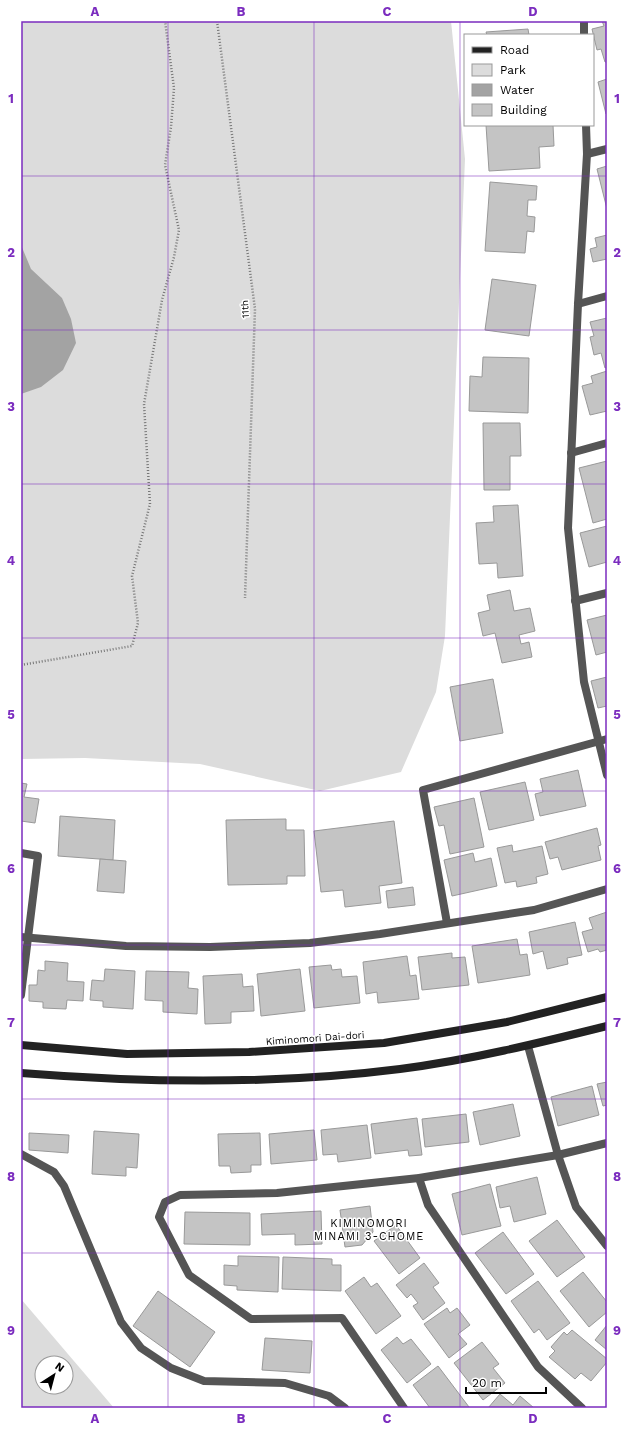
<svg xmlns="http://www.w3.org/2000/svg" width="628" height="1429" font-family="'Work Sans',sans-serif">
<rect width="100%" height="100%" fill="#fff"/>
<g fill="#dcdcdc" fill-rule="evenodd">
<polygon points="21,21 451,21 465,159 445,636 436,692 401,772 320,791 200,764 85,758 21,759"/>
<path d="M21 1299 114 1408H21ZM42 1363H66V1387H42Z"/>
</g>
<polygon fill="#a3a3a3" points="21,245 31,269 62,298 71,319 76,343 63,370 41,387 21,394"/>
<g fill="#c4c4c4" stroke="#999">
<polygon points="602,21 607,21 607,62 605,62 601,49 597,50 592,29 604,26"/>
<polygon points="528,29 529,35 487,35 486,32"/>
<polygon points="607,79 607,114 606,114 598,82"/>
<polygon points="486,125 553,125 554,146 539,147 540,168 489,171"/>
<polygon points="607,166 607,209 597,169"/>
<polygon points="490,182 537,186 536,200 528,200 527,216 535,217 534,232 527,231 525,253 485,251"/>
<polygon points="607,235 607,259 593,262 590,249 597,247 595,238"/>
<polygon points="492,279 536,285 529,336 485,330"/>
<polygon points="607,318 607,367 605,368 601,353 594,355 590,337 594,336 590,322"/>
<polygon points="483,357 529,358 528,413 469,411 470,376 482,377"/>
<polygon points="607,371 607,411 590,415 582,386 593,383 591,376"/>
<polygon points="483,423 520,423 521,456 510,456 510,490 484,490"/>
<polygon points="607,461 607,519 593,523 579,468"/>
<polygon points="518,505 523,576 498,578 497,563 479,564 476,523 494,522 493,506"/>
<polygon points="607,526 607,562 589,567 580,533"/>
<polygon points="510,590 514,611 530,608 535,631 519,635 521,644 529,642 532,657 502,663 495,633 483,636 478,613 490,610 487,595"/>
<polygon points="607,615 607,652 596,655 587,620"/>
<polygon points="607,677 607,706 598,708 591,681"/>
<polygon points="493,679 503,733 460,741 450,687"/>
<polygon points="578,770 586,806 540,816 535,794 543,792 540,779"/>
<polygon points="525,782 534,820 489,830 480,792"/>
<polygon points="21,783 27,784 24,797 39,799 35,823 21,821"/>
<polygon points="474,798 484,847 450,854 444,825 439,826 434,807"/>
<polygon points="60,816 115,820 113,860 58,856"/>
<polygon points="286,819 286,830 304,830 305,876 287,876 287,884 228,885 226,820"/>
<polygon points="394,821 402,883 379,886 381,903 345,907 343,890 321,892 314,831"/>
<polygon points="597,828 601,845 598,846 601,860 562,870 558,857 550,859 545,842"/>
<polygon points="512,845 513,852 542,846 548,874 536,877 537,883 517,887 516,881 505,883 497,848"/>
<polygon points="473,853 475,862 491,858 497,886 452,896 444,860"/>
<polygon points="100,859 126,861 124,893 97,891"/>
<polygon points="413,887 415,905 388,908 386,891"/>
<polygon points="607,912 607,950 600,952 598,949 588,952 582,932 593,929 589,918"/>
<polygon points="575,922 582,955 567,958 568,964 547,969 543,951 533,954 529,932"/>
<polygon points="517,939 520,955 527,954 530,975 478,983 472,946"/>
<polygon points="452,953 452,958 465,957 469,985 422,990 418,957"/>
<polygon points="407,956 410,976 416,975 419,999 378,1003 377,992 366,994 363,962"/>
<polygon points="45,961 68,963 67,981 84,982 83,1001 67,1000 66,1009 43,1008 43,1002 29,1001 29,985 37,985 38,970 45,971"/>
<polygon points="331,965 332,970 341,969 342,977 357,976 360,1003 314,1008 309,967"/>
<polygon points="105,969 135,971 133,1009 103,1007 103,1001 90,1000 92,980 104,981"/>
<polygon points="300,969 305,1011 261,1016 257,974"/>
<polygon points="146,971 189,972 188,988 198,989 197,1014 163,1012 163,1001 145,1000"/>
<polygon points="242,974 243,987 253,986 254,1011 231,1012 231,1023 205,1024 203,976"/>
<polygon points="607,1082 607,1105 603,1106 597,1084"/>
<polygon points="592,1086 599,1115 558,1126 551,1097"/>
<polygon points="513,1104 520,1136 480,1145 473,1112"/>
<polygon points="466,1114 469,1142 425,1147 422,1119"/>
<polygon points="417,1118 422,1155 409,1156 408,1150 375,1154 371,1124"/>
<polygon points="367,1125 371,1158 338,1162 337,1154 323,1155 321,1130"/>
<polygon points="314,1130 317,1160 271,1164 269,1134"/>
<polygon points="94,1131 139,1134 137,1168 126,1167 126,1176 92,1174"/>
<polygon points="29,1133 69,1135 68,1153 29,1150"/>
<polygon points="260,1133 261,1165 251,1165 251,1172 231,1173 230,1166 219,1166 218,1134"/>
<polygon points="537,1177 546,1214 514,1222 510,1206 500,1208 496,1187"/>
<polygon points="490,1184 501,1226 462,1235 452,1194"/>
<polygon points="370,1206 373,1232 362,1245 345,1247 340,1210"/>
<polygon points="321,1211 322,1244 295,1245 295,1234 262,1235 261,1214"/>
<polygon points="185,1212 250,1213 250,1245 184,1244"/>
<polygon points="557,1220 585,1257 557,1277 529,1241"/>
<polygon points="396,1225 420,1258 399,1274 374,1241"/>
<polygon points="503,1232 534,1274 506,1294 475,1253"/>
<polygon points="238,1256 279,1257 278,1292 237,1290 237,1286 224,1285 224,1265 238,1266"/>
<polygon points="283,1257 332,1259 332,1265 341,1265 341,1291 282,1289"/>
<polygon points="424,1263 439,1283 433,1287 445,1303 423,1320 413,1306 418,1303 411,1294 407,1298 396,1285"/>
<polygon points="583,1272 607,1302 607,1312 589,1327 560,1291"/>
<polygon points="364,1277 371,1287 377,1283 401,1316 376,1334 345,1291"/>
<polygon points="538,1281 570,1323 547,1340 539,1329 534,1333 511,1301"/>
<polygon points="158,1291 215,1332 190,1367 133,1326"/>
<polygon points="447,1308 450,1313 457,1308 470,1325 458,1334 467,1344 449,1358 424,1324"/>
<polygon points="607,1325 607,1350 595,1340"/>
<polygon points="572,1330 607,1359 607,1362 591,1381 581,1373 575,1379 549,1357 555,1351 551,1347 564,1332 567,1335"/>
<polygon points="397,1337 403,1344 411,1339 431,1364 407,1383 381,1350"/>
<polygon points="265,1338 312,1341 310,1373 262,1370"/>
<polygon points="482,1342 499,1364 493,1368 505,1383 483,1400 454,1363"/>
<polygon points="438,1366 469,1407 468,1408 430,1408 413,1385"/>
<polygon points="500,1394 513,1405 520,1396 534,1408 488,1408"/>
</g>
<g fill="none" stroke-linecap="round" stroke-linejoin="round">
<g stroke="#777" stroke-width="2.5" stroke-dasharray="1 2" stroke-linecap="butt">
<polyline points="217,21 255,309 245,598"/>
<polyline points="21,665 132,646 138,623 132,576 150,504 144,404 162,300 174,257 179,230 165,165 171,127 174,88 165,21"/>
</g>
<g stroke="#555" stroke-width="8">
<polyline points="584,21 584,35"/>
<polyline points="586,125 587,154 578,304 568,528 584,682 607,775"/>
<polyline points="587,154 607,149"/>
<polyline points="578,304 607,296"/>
<polyline points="571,453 607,443"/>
<polyline points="575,601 607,593"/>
<polyline points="21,853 38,856 21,995"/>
<polyline points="447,923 423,790 607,739"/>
<polyline points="21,937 126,946 210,947 310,943 380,934 534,910 607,889"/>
<polyline points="528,1046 558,1155 576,1207 607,1246"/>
<polyline points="21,1154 54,1172 64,1186 121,1322 141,1348 171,1368 204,1381 285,1383 329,1396 345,1408"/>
<polyline points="419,1178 428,1205 538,1367 582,1408"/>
<polyline points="404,1408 342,1318 251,1319 189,1275 159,1217 165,1202 180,1195 277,1193 419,1178 558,1155 607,1143"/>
</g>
<g stroke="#222" stroke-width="8">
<polyline points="21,1045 127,1054 249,1052 384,1043 507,1022 607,997"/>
<path d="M21 1073C147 1083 275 1085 400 1069 470 1060 539 1043 607 1026"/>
</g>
</g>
<path fill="none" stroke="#7b2cbf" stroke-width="1" stroke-opacity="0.55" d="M168 21V1408M314 21V1408M460 21V1408M21 176H607M21 330H607M21 484H607M21 638H607M21 791H607M21 945H607M21 1099H607M21 1253H607"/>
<g text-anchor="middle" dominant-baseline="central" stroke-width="3" stroke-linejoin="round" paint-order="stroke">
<g font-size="10" fill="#000" stroke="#fff">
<text transform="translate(245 309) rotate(-93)">11th</text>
<text transform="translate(315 1038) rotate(-4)">Kiminomori Dai-dori</text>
</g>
<g font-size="11" letter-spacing="1" fill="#000" stroke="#fff">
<text x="369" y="1223">KIMINOMORI<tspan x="369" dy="13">MINAMI 3-CHOME</tspan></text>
</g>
</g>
<rect width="628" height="1429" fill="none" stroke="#ffffff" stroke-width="44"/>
<rect x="464" y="34" width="130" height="92" fill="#ffffff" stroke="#999999"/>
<rect x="472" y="47" width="20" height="6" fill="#222222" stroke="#999999"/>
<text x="500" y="54" font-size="12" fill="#000000">Road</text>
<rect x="472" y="64" width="20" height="12" fill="#dcdcdc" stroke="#999999"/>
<text x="500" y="74" font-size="12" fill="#000000">Park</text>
<rect x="472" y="84" width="20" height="12" fill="#a3a3a3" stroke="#999999"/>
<text x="500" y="94" font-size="12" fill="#000000">Water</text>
<rect x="472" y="104" width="20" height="12" fill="#c4c4c4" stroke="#999999"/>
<text x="500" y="114" font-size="12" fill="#000000">Building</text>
<g transform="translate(54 1375) rotate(36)"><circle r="19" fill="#ffffff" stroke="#999999"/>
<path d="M0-3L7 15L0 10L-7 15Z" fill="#000000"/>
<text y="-6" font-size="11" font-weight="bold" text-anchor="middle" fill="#000000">N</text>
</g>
<path d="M466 1387v6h80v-6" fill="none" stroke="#000000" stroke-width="2"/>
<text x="472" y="1387" font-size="12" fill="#000000" stroke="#ffffff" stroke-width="3" paint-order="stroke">20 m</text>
<rect x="22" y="22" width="584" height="1385" fill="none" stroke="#7b2cbf" stroke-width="1.5"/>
<g font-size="13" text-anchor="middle" font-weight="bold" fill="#7b2cbf">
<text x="95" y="16">A</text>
<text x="241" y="16">B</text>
<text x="387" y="16">C</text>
<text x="533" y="16">D</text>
<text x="11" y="103">1</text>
<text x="617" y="103">1</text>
<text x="11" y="257">2</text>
<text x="617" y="257">2</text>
<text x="11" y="411">3</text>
<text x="617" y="411">3</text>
<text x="11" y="565">4</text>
<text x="617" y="565">4</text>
<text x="11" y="719">5</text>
<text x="617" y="719">5</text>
<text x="11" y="873">6</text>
<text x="617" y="873">6</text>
<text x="11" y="1027">7</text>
<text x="617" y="1027">7</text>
<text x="11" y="1181">8</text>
<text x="617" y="1181">8</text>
<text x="11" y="1335">9</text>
<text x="617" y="1335">9</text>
<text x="95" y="1423">A</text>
<text x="241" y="1423">B</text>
<text x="387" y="1423">C</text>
<text x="533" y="1423">D</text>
</g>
</svg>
